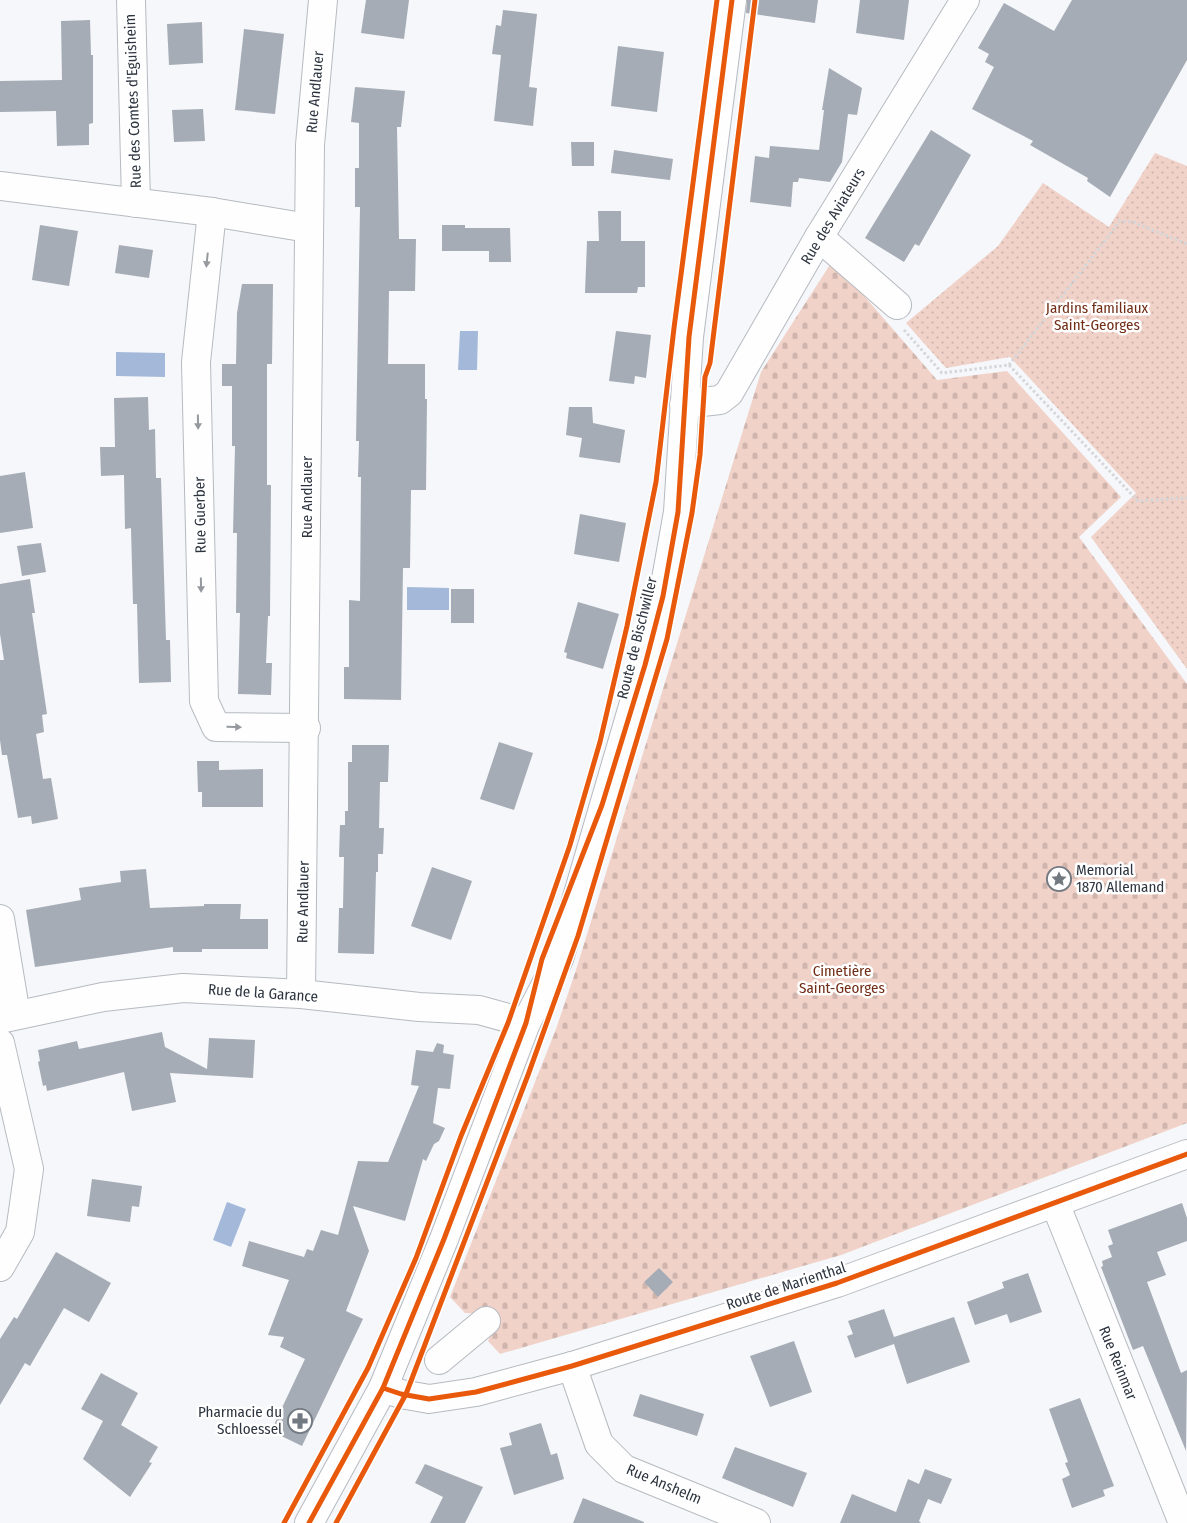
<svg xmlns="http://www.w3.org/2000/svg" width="1187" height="1523" font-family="'Fira Sans Condensed',sans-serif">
<defs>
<pattern id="grass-dots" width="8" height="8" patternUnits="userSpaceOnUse" patternTransform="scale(1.25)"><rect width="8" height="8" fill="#f1d2c8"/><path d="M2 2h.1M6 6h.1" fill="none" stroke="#cfb5ad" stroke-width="1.8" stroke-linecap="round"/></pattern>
<pattern id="cemetery-stones" width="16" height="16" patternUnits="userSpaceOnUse" patternTransform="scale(1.25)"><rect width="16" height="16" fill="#f1d2c8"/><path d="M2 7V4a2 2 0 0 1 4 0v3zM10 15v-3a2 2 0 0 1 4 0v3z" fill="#cfb5ad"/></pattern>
</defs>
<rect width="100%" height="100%" fill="#f5f7fa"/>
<polygon fill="url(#grass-dots)" points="1155,153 1187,166 1187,669 1091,537 1136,493 1010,357 946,368 906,323 998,246 1043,183 1109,227"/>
<polygon fill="url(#cemetery-stones)" points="833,260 937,380 1007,371 1121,497 1079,537 1187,684 1187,1123 841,1255 500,1354 488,1341 492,1332 480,1314 465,1313 450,1297 556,1029 576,970 761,372"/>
<g fill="#a4b9d9">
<polygon points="460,331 478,331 477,370 458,370"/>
<polygon points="116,352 165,353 165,377 116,376"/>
<polygon points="407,587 449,588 449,610 407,610"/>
<polygon points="227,1202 246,1209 231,1247 213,1240"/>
</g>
<g fill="#a5acb5">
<polygon points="366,0 409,0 404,39 361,33"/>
<polygon points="747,0 818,0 815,23 746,13"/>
<polygon points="860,0 909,0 904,40 856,33"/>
<polygon points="1072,0 1187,0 1187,60 1110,197 1087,181 1088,178 1030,145 1033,141 972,109 994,67 985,62 989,54 978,48 1004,3 1054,31"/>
<polygon points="503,10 537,14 529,87 537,88 533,126 494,121 501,55 492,54 496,25 501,26"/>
<polygon points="90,20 91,55 93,55 93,123 89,124 89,145 57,146 56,111 0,112 0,81 62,80 61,21"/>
<polygon points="202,22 203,63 169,65 167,24"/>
<polygon points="244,29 284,34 275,114 235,110"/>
<polygon points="618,46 664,52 657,112 611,106"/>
<polygon points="829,68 862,88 857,115 848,114 842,162 830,182 799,178 798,182 793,182 791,207 750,202 755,156 769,158 770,146 819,150 824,110 822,110"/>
<polygon points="355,87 405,91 401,127 397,127 399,239 416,239 415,291 389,291 388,364 425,364 425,399 427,399 426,490 411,490 410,568 403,568 401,700 344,699 344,667 349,667 349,600 360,601 361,477 358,477 359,441 356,441 360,207 355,207 355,168 359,168 359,123 351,122"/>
<polygon points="203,109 205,141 174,142 172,110"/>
<polygon points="931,130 971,155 919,246 915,244 904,262 865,238"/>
<polygon points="571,142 594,142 594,166 572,166"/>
<polygon points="614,150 673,159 670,180 611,173"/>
<polygon points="598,211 621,211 621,241 645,241 645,287 638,287 637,293 585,293 587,241 599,241"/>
<polygon points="40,225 78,231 69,286 32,280"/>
<polygon points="442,225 465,225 465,228 510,228 511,262 489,262 489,251 442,251"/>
<polygon points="119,245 153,250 149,278 115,273"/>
<polygon points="242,284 273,284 272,364 267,364 267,485 271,485 270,616 268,616 266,663 272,663 271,695 238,694 240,613 236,613 237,533 233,533 235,446 232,446 232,386 222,386 222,364 236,364 237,313"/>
<polygon points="616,331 651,335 646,378 635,376 634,384 609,381"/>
<polygon points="148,397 149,430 155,429 156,478 161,478 166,640 170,640 171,682 139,683 137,604 133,604 131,528 125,529 124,475 101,476 100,447 115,447 114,398"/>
<polygon points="569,407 592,407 593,423 625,430 620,463 579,457 582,438 566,435"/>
<polygon points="25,472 33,528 0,533 0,476"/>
<polygon points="580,514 626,523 619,562 574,554"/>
<polygon points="41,543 46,572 22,576 17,546"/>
<polygon points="30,579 35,613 32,613 47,714 42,715 44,732 36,734 43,779 51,778 58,819 32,824 31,816 18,818 7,755 2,755 0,740 0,660 4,660 0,634 0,584"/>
<rect x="451" y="589" width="23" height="34"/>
<polygon points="578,602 619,614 603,669 566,658 567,653 564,652"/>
<polygon points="499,742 533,753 514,810 480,799"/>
<polygon points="352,745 389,745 388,782 380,782 379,828 384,828 383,854 378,854 378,872 376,872 374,954 338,953 339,908 343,908 344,857 339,857 340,825 345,825 345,811 348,811 348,762 352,762"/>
<polygon points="197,761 219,761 219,770 263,769 263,807 202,807 202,792 198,792"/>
<polygon points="432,867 472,881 451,940 411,926"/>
<polygon points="146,869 150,908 204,906 204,904 241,904 240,919 268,919 268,949 202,949 202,952 173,952 173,947 35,967 26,910 81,900 79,888 121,882 120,871"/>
<polygon points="162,1032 165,1047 207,1069 209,1038 255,1040 253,1078 170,1073 176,1102 132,1111 124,1072 47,1091 46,1085 43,1086 38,1062 40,1061 38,1050 77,1041 79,1049"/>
<polygon points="437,1043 444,1045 443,1053 454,1055 450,1089 438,1088 433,1123 445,1128 439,1141 434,1144 426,1161 423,1159 405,1221 353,1206 369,1251 346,1311 363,1319 302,1446 271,1431 305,1359 280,1347 284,1337 268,1335 289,1280 242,1266 249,1241 304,1257 307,1249 313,1251 321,1230 338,1235 358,1161 388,1162 419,1086 411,1085 416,1050 433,1052"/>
<polygon points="92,1179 142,1186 139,1207 132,1206 130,1222 87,1216"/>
<polygon points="1182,1203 1187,1218 1187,1241 1157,1252 1166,1275 1147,1282 1181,1373 1187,1370 1186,1451 1143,1346 1133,1350 1101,1267 1103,1266 1102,1261 1112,1257 1108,1246 1113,1244 1108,1230"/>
<polygon points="56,1252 111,1283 89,1322 64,1308 30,1366 25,1363 0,1405 0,1339 14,1317 17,1319"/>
<polygon points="659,1268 673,1282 658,1297 644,1282"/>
<polygon points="1028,1273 1042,1312 1010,1323 1007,1314 975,1325 967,1302 1004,1288 1002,1282"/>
<polygon points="884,1309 894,1337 954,1317 970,1362 907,1384 894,1344 855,1358 847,1336 853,1334 848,1321"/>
<polygon points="794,1341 812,1392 770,1407 750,1356"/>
<polygon points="101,1373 138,1393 121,1425 158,1447 149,1462 152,1463 130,1497 83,1459 103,1421 81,1409"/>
<polygon points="640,1394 704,1414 697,1436 633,1416"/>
<polygon points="1080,1398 1114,1486 1103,1490 1105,1496 1072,1508 1062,1479 1070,1475 1065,1463 1068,1462 1049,1409"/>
<polygon points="541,1423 551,1455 557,1453 564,1479 514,1495 500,1448 512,1445 509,1433"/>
<polygon points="735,1447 807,1473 793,1507 722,1478"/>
<polygon points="425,1464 483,1487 465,1523 430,1523 443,1497 415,1483"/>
<polygon points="925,1469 952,1479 941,1504 928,1499 919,1521 921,1523 840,1523 852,1494 896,1512 908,1479 919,1484"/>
<polygon points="583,1498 644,1522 644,1523 573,1523"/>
</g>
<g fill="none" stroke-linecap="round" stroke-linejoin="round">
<defs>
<g id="minor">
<polyline points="131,0 136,203"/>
<polyline points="0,186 212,212 308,228"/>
<polyline points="212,212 196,362 204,701 216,727 306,728"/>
<polyline points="819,237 897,305"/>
<polyline points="684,404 720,400 729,393 819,237 965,0"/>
<polyline points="0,919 16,1015"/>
<polyline points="301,994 310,145 323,0"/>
<polyline points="0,1019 103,997 183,988 301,994 419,1007 479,1010 526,1023"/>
<polyline points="0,1043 29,1169 20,1232 0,1267"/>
<polyline points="1055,1203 1183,1523"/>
<polyline points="439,1360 486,1321"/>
<polyline points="572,1366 599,1444 624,1469 756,1523"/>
<polyline points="383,1388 401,1394 429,1399 476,1392 572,1366 837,1283 1187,1154"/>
<polyline points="309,1523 383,1388 444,1239 526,1023 559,959 645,665 663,596 678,512 689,337 732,0"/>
</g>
</defs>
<use href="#minor" stroke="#b6bac0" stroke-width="30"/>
<g stroke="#d5d6d9" stroke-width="3" stroke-dasharray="2.5 2.5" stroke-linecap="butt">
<polyline points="904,330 942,373 1009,365 1138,501 1187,498"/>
<polyline points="1009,365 1120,221 1133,222 1187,244"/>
</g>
<use href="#minor" stroke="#fefefe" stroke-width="28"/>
<defs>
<g id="cycleway">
<polyline points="383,1388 401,1394 429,1399 476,1392 572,1366 837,1283 1187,1154"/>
<polyline points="284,1523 368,1368 416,1258 461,1136 508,1023 570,845 600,742 627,626 656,482 674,328 717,0"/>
<polyline points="309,1523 383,1388 444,1239 526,1023 542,959 602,805 645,665 663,596 678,512 689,337 732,0"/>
<polyline points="336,1523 406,1394 528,1075 578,936 667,639 692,513 700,455 705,377 710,363 755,0"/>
</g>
</defs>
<use href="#cycleway" stroke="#fff" stroke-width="8"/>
<use href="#cycleway" stroke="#e8590c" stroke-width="5"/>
</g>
<defs><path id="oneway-solid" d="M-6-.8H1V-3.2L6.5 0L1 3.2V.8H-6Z" transform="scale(1.25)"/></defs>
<g fill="#969a9f">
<use href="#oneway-solid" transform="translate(207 260) rotate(96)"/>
<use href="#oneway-solid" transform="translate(198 422) rotate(89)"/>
<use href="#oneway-solid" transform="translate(201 585) rotate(89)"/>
<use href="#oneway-solid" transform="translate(234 727) rotate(1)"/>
</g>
<defs>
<symbol id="sight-ring" viewBox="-11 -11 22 22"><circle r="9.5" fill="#fff" stroke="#737981" stroke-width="1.5"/><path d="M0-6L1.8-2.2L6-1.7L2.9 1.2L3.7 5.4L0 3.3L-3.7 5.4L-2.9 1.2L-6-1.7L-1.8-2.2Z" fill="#737981"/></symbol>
<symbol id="pharmacy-ring" viewBox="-11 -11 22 22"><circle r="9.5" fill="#fff" stroke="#737981" stroke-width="1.5"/><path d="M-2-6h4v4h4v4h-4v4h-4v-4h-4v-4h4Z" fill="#737981"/></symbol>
</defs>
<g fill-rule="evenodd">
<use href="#sight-ring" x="1045" y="865" width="28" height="28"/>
<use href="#pharmacy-ring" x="286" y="1407" width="28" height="28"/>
</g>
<g text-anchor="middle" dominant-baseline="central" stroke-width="5" stroke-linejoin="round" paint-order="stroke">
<g font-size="15" fill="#2d3540" stroke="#fff">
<text transform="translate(315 92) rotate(-85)">Rue Andlauer</text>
<text transform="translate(133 101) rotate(-92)">Rue des Comtes d'Eguisheim</text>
<text transform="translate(833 216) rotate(-59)">Rue des Aviateurs</text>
<text transform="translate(307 497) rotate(-90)">Rue Andlauer</text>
<text transform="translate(200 515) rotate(-91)">Rue Guerber</text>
<text transform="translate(637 638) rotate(-76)">Route de Bischwiller</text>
<text transform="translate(303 902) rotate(-89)">Rue Andlauer</text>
<text transform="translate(263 993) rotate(4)">Rue de la Garance</text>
<text transform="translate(786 1286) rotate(-18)">Route de Marienthal</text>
<text transform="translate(1118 1363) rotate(68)">Rue Reinmar</text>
<text transform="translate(664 1484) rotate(23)">Rue Anshelm</text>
</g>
<g font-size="15" fill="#712c15" stroke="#fff">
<text x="1097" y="308">Jardins familiaux<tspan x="1097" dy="17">Saint-Georges</tspan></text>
<text x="842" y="971">Cimetière<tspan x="842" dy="17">Saint-Georges</tspan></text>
</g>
<g font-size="15" fill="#2d3540" stroke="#fff" text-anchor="start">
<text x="1076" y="870">Memorial<tspan x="1076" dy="17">1870 Allemand</tspan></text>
<text x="282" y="1412" text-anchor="end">Pharmacie du<tspan x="282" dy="17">Schloessel</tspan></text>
</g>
</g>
</svg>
